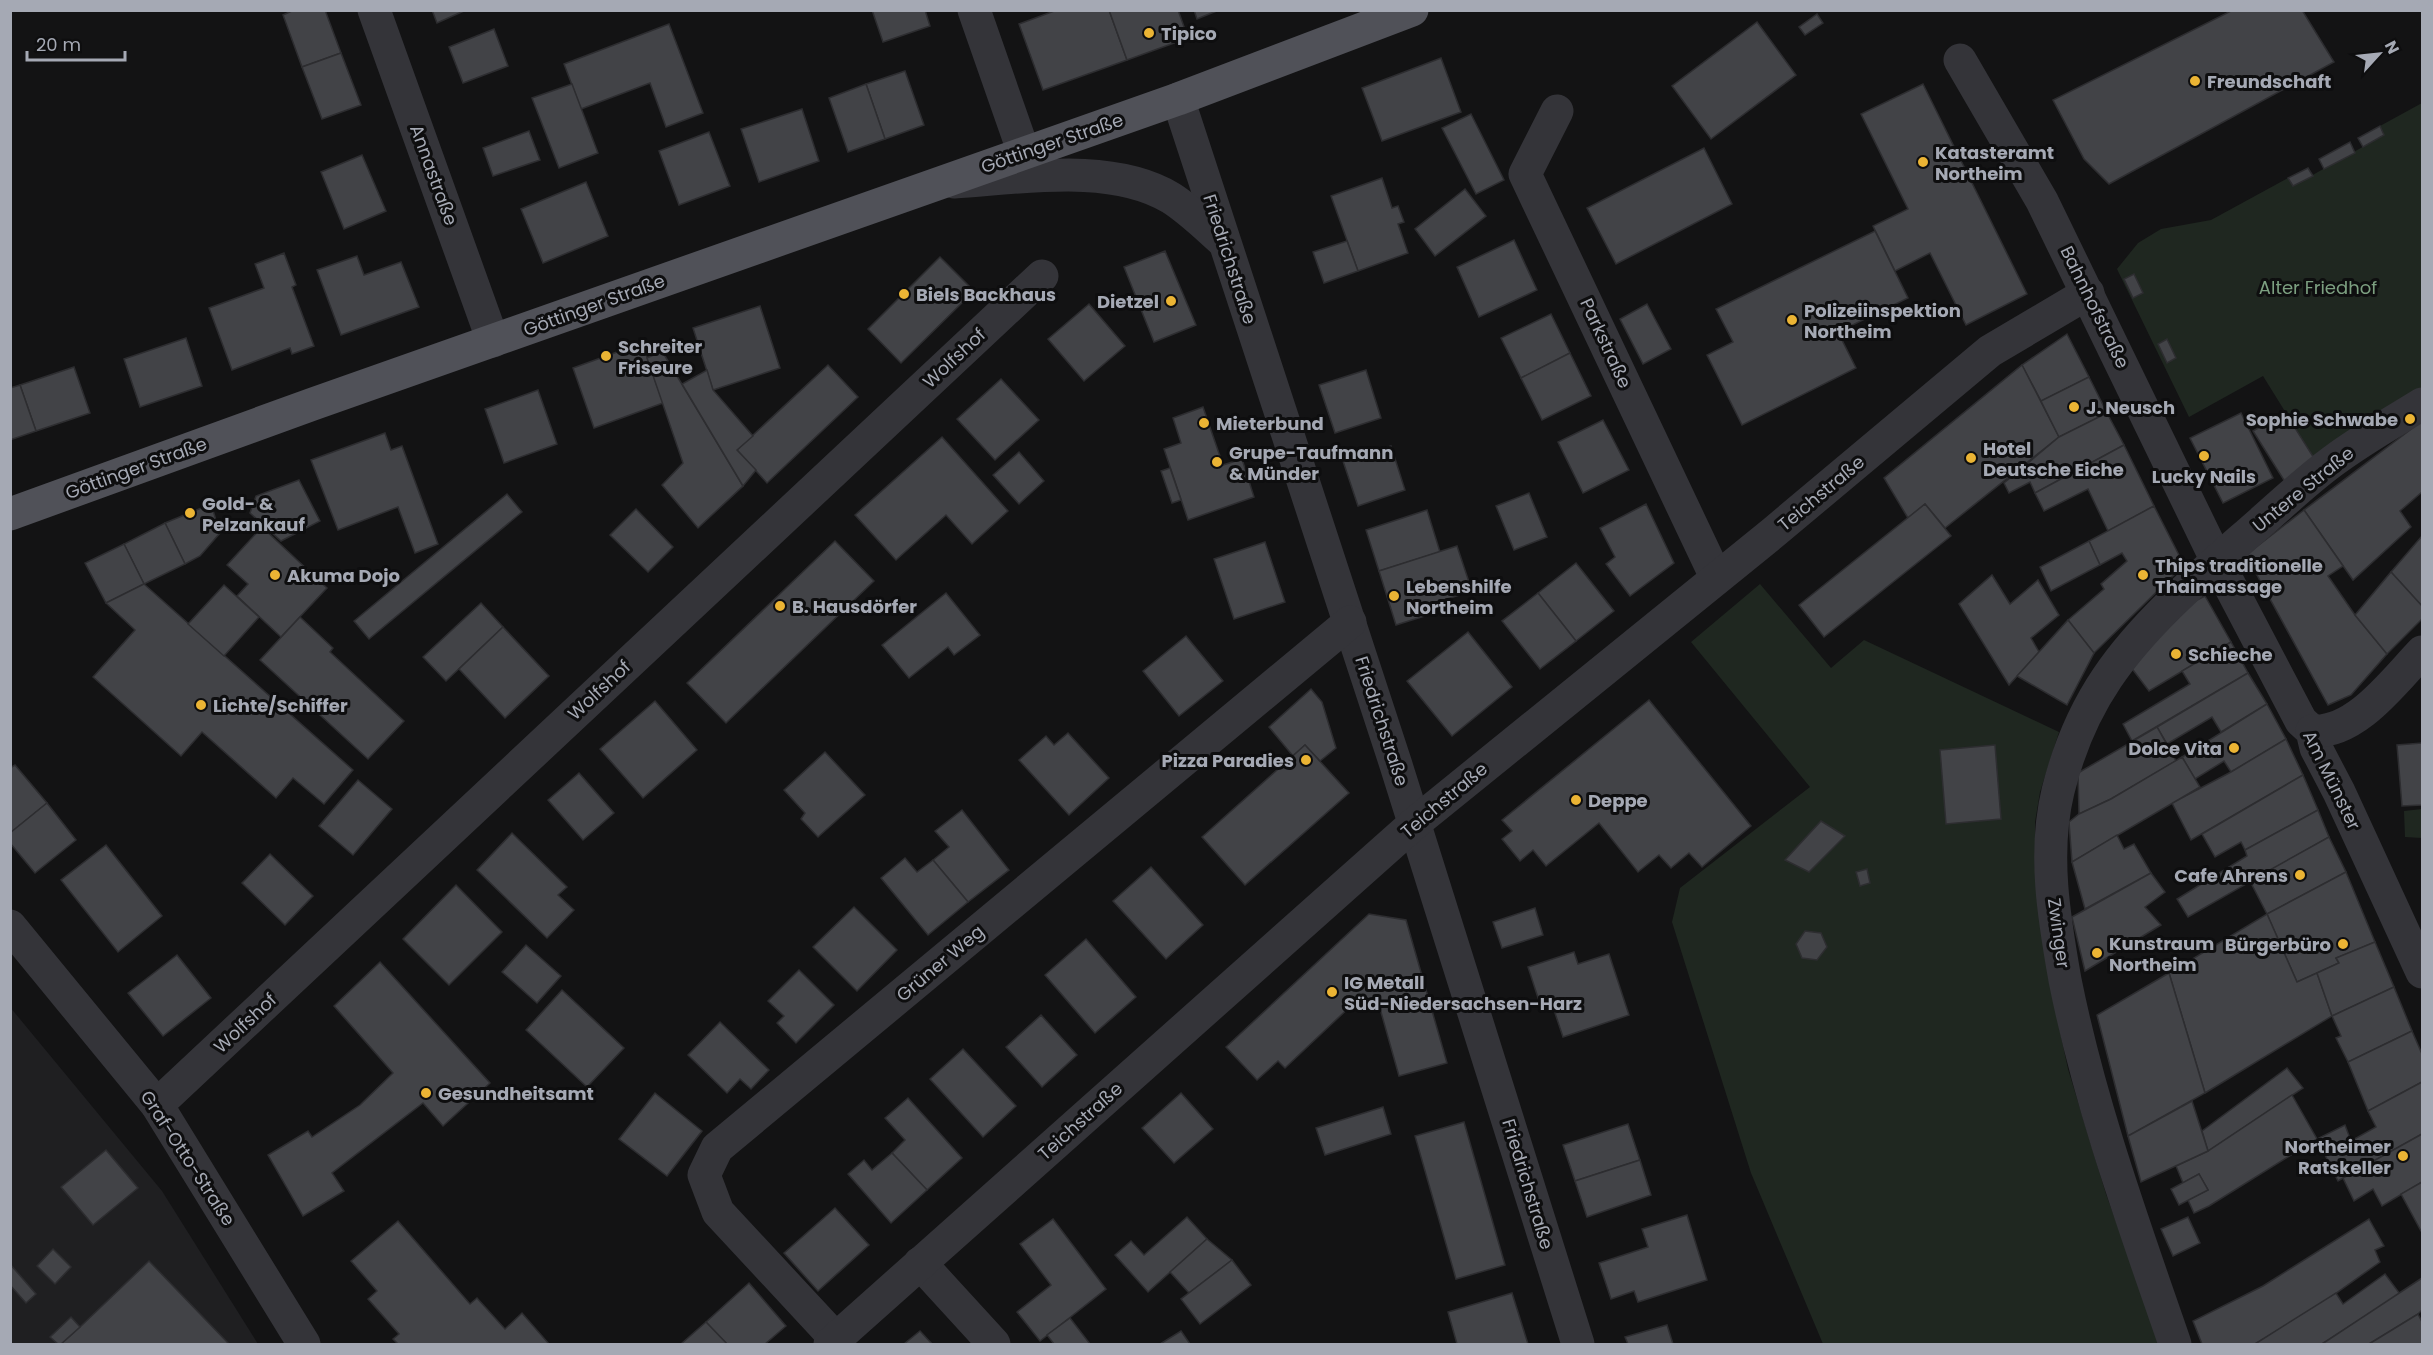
<svg xmlns="http://www.w3.org/2000/svg" width="2433" height="1355" font-family="Poppins,sans-serif">
<rect width="100%" height="100%" fill="#131314"/>
<polygon fill="#1f1f21" points="10,1007 162,1191 258,1344 11,1344"/>
<g fill="#1f2720">
<polygon points="2422,103 2422,392 2319,466 2263,376 2189,417 2117,269 2138,243 2161,229 2211,220 2288,178 2293,186 2384,135 2380,126"/>
<polygon points="1760,584 1831,668 1864,640 2059,732 2040,792 2035,822 2035,857 2049,980 2068,1069 2106,1194 2160,1344 1823,1344 1751,1173 1672,922 1680,888 1810,787 1691,642"/>
<polygon points="2422,809 2422,838 2405,837 2404,811"/>
</g>
<g fill="#424347" stroke="#2d2d30" stroke-width="1.5">
<polygon points="294,10 325,10 341,53 302,67 283,15"/>
<polygon points="432,10 466,10 437,23"/>
<polygon points="872,10 925,10 930,26 883,42"/>
<polygon points="1057,10 1109,10 1127,60 1043,90 1019,24"/>
<polygon points="1109,10 1178,10 1188,38 1127,60"/>
<polygon points="1194,10 1219,10 1197,19"/>
<polygon points="2233,10 2302,10 2334,62 2109,184 2084,159 2053,100"/>
<polygon points="1817,14 1823,23 1805,35 1799,27"/>
<polygon points="1757,22 1796,75 1711,139 1672,86"/>
<polygon points="669,24 703,113 666,127 650,83 581,109 564,64"/>
<polygon points="494,29 508,66 463,83 449,47"/>
<polygon points="341,53 361,105 322,119 302,67"/>
<polygon points="1441,58 1461,112 1382,141 1362,88"/>
<polygon points="905,71 924,125 885,139 866,84"/>
<polygon points="572,84 598,153 559,168 532,98"/>
<polygon points="866,84 885,139 848,152 829,98"/>
<polygon points="1923,84 2027,294 1966,325 1930,253 1895,271 1873,226 1908,209 1861,114"/>
<polygon points="802,109 819,161 759,182 741,129"/>
<polygon points="1471,114 1504,180 1476,194 1442,128"/>
<polygon points="2380,126 2384,135 2363,147 2358,138"/>
<polygon points="529,131 540,160 493,176 483,148"/>
<polygon points="709,132 730,186 679,205 659,151"/>
<polygon points="2350,142 2355,153 2324,169 2319,159"/>
<polygon points="1704,148 1732,204 1616,264 1587,208"/>
<polygon points="362,155 386,211 344,229 321,172"/>
<polygon points="2308,168 2313,176 2293,186 2288,178"/>
<polygon points="1382,178 1392,208 1398,206 1404,222 1398,224 1408,253 1358,271 1331,196"/>
<polygon points="586,182 608,236 543,263 521,209"/>
<polygon points="1465,189 1486,216 1435,256 1415,229"/>
<polygon points="1875,231 1908,298 1838,332 1856,368 1742,425 1707,355 1733,342 1716,309"/>
<polygon points="1514,240 1537,290 1479,317 1457,267"/>
<polygon points="1347,241 1358,271 1324,283 1313,252"/>
<polygon points="1165,251 1196,325 1154,342 1124,267"/>
<polygon points="284,253 296,285 292,287 314,346 292,354 290,348 232,370 209,308 264,288 255,264"/>
<polygon points="357,256 364,275 401,262 419,307 341,335 317,270"/>
<polygon points="940,257 974,291 901,363 868,329"/>
<polygon points="2134,274 2143,293 2133,298 2124,279"/>
<polygon points="1089,304 1125,346 1084,381 1048,339"/>
<polygon points="1647,304 1671,349 1643,364 1620,319"/>
<polygon points="760,306 780,368 713,390 693,328"/>
<polygon points="1551,314 1570,353 1521,378 1501,338"/>
<polygon points="2067,334 2089,377 2041,401 2022,365"/>
<polygon points="186,338 202,386 140,407 124,359"/>
<polygon points="2167,339 2176,358 2167,363 2158,344"/>
<polygon points="642,343 663,403 594,428 573,368"/>
<polygon points="662,351 743,486 698,528 662,485 683,463 647,358"/>
<polygon points="1570,353 1591,396 1542,420 1521,378"/>
<polygon points="828,365 858,397 767,483 737,450"/>
<polygon points="2022,365 2059,437 1945,528 1925,504 1908,518 1884,478"/>
<polygon points="74,367 90,413 36,431 20,385"/>
<polygon points="707,370 713,390 753,436 737,450 756,470 743,486 682,384"/>
<polygon points="1366,370 1381,418 1335,433 1319,385"/>
<polygon points="2089,377 2107,413 2059,437 2041,401"/>
<polygon points="1001,379 1039,420 995,460 957,419"/>
<polygon points="20,385 36,431 10,440 10,388"/>
<polygon points="538,390 557,444 504,463 485,409"/>
<polygon points="1203,407 1223,465 1242,459 1254,497 1188,520 1164,449 1181,443 1173,418"/>
<polygon points="2285,412 2319,466 2287,485 2253,431"/>
<polygon points="2107,413 2124,445 2035,493 2030,482 2009,493 2004,483 2059,437"/>
<polygon points="2241,413 2273,478 2223,503 2190,438"/>
<polygon points="1603,420 1629,470 1583,493 1558,442"/>
<polygon points="2422,421 2422,492 2400,511 2411,527 2353,580 2304,510"/>
<polygon points="385,433 391,450 402,446 438,544 415,553 398,507 338,530 311,460"/>
<polygon points="942,437 1008,511 972,544 946,515 896,560 855,515"/>
<polygon points="2124,445 2154,506 2108,531 2088,489 2044,511 2035,493"/>
<polygon points="1391,446 1405,490 1358,506 1343,461"/>
<polygon points="1019,452 1044,481 1019,504 993,475"/>
<polygon points="1170,468 1181,500 1172,503 1161,471"/>
<polygon points="299,480 320,521 281,541 250,513 256,496"/>
<polygon points="1529,493 1547,537 1514,550 1496,506"/>
<polygon points="507,494 522,512 369,639 354,621"/>
<polygon points="211,504 220,533 200,556 185,564 165,523"/>
<polygon points="1646,504 1674,563 1630,596 1606,564 1615,557 1600,528"/>
<polygon points="1925,504 1951,536 1824,637 1799,605"/>
<polygon points="2154,506 2184,565 2094,653 2068,620 2104,589 2101,584 2127,561 2122,553 2100,565 2089,541"/>
<polygon points="636,509 673,547 648,572 610,535"/>
<polygon points="1427,510 1440,552 1379,571 1366,530"/>
<polygon points="2304,510 2343,566 2328,576 2355,615 2387,654 2351,695 2328,705 2246,555"/>
<polygon points="165,523 185,564 144,584 124,544"/>
<polygon points="262,527 327,588 281,637 237,596 248,584 227,565"/>
<polygon points="2422,536 2422,606 2391,572"/>
<polygon points="835,541 874,581 726,723 687,683"/>
<polygon points="2089,541 2100,565 2051,591 2040,567"/>
<polygon points="1265,542 1285,602 1234,619 1214,559"/>
<polygon points="124,544 144,584 106,603 85,563"/>
<polygon points="1457,546 1472,591 1444,600 1447,609 1396,625 1379,571"/>
<polygon points="1576,563 1614,611 1576,641 1538,593"/>
<polygon points="2391,572 2422,606 2422,619 2387,654 2355,615"/>
<polygon points="1992,575 2010,604 2038,580 2059,615 2031,638 2039,652 2009,685 1959,604"/>
<polygon points="144,584 353,770 324,804 293,778 276,798 202,732 181,756 93,677 135,630 106,603"/>
<polygon points="224,585 259,617 224,656 188,624"/>
<polygon points="946,593 980,635 954,655 948,647 909,678 882,645"/>
<polygon points="1538,593 1576,641 1540,669 1502,621"/>
<polygon points="2205,596 2231,642 2149,691 2130,666 2179,609"/>
<polygon points="481,603 503,627 446,681 423,657"/>
<polygon points="300,617 333,648 330,652 404,721 368,759 260,660"/>
<polygon points="2068,620 2094,653 2067,705 2017,676"/>
<polygon points="503,627 549,676 505,718 459,669"/>
<polygon points="1468,632 1512,687 1452,736 1407,681"/>
<polygon points="1186,636 1223,681 1179,716 1143,671"/>
<polygon points="2231,642 2248,673 2132,741 2123,724 2190,684 2182,671"/>
<polygon points="2248,673 2267,704 2221,732 2212,717 2167,744 2157,727"/>
<polygon points="1311,689 1322,702 1336,748 1320,761 1305,745 1293,756 1269,727"/>
<polygon points="1649,700 1751,826 1702,867 1689,853 1671,868 1659,855 1638,872 1599,823 1546,866 1533,850 1520,861 1502,839 1512,831 1502,820"/>
<polygon points="655,701 697,750 643,798 600,749"/>
<polygon points="2267,704 2286,739 2231,772 2224,761 2195,779 2182,757"/>
<polygon points="2157,727 2176,761 2111,799 2079,814 2078,773"/>
<polygon points="1068,733 1109,778 1069,815 1019,760 1046,736 1054,745"/>
<polygon points="2286,739 2303,775 2191,840 2172,803 2231,772"/>
<polygon points="2422,743 2422,805 2402,806 2397,745"/>
<polygon points="1305,745 1349,793 1245,885 1202,837"/>
<polygon points="1995,745 2001,819 1946,824 1940,750"/>
<polygon points="825,752 865,795 818,837 801,819 805,813 784,790"/>
<polygon points="2182,757 2200,787 2072,862 2069,822 2079,814 2111,799"/>
<polygon points="15,765 47,803 10,833 10,768"/>
<polygon points="579,773 614,813 583,840 548,800"/>
<polygon points="2303,775 2318,810 2245,850 2241,842 2215,857 2202,834"/>
<polygon points="358,780 392,809 353,855 319,826"/>
<polygon points="47,803 76,840 35,873 10,843 10,833"/>
<polygon points="962,810 1009,870 968,902 933,860 949,847 935,831"/>
<polygon points="2318,810 2329,837 2188,917 2177,899 2247,856 2245,850"/>
<polygon points="1821,821 1845,836 1809,872 1785,860"/>
<polygon points="512,833 567,887 558,895 574,910 547,938 477,870"/>
<polygon points="2117,835 2124,849 2134,844 2151,873 2085,909 2072,862"/>
<polygon points="2329,837 2346,872 2267,914 2250,881"/>
<polygon points="106,845 162,916 118,952 61,880"/>
<polygon points="270,854 313,896 285,925 242,883"/>
<polygon points="905,858 917,872 933,860 968,902 928,935 881,878"/>
<polygon points="1151,867 1203,925 1166,959 1113,901"/>
<polygon points="1867,869 1870,883 1860,886 1856,872"/>
<polygon points="2346,872 2375,942 2336,958 2339,963 2297,982 2267,914"/>
<polygon points="2151,873 2165,892 2145,907 2161,925 2085,971 2072,917"/>
<polygon points="456,885 502,932 449,985 403,939"/>
<polygon points="854,907 897,950 857,991 813,947"/>
<polygon points="1535,908 1543,935 1502,948 1493,922"/>
<polygon points="1369,914 1406,920 1447,1063 1399,1076 1379,1005 1356,1001 1285,1068 1278,1061 1257,1080 1226,1047"/>
<polygon points="2267,914 2297,982 2317,973 2332,1016 2205,1093 2169,973"/>
<polygon points="1805,931 1821,933 1827,947 1817,960 1802,958 1796,944"/>
<polygon points="1086,939 1136,997 1095,1033 1045,975"/>
<polygon points="2375,942 2394,987 2332,1016 2317,973 2339,963 2336,958"/>
<polygon points="526,945 561,976 537,1003 502,972"/>
<polygon points="1574,952 1578,964 1609,954 1629,1015 1563,1037 1555,1013 1567,1009 1564,1000 1541,1007 1528,967"/>
<polygon points="177,955 211,998 163,1036 128,993"/>
<polygon points="380,962 490,1083 443,1126 423,1103 332,1173 344,1191 303,1216 268,1155 308,1131 312,1137 360,1105 393,1073 334,1006"/>
<polygon points="799,970 834,1005 796,1043 777,1023 784,1016 768,1001"/>
<polygon points="2169,973 2205,1093 2128,1136 2097,1015"/>
<polygon points="2394,987 2412,1031 2348,1062 2336,1038 2341,1036 2332,1016"/>
<polygon points="562,990 624,1048 587,1087 526,1030"/>
<polygon points="1041,1015 1077,1055 1042,1087 1006,1047"/>
<polygon points="720,1022 769,1070 751,1089 740,1079 727,1093 688,1055"/>
<polygon points="2412,1031 2422,1054 2422,1082 2368,1111 2348,1062"/>
<polygon points="963,1049 1016,1106 983,1137 930,1079"/>
<polygon points="2287,1068 2303,1088 2208,1151 2202,1131"/>
<polygon points="2422,1082 2422,1134 2338,1181 2317,1139 2345,1125 2351,1141 2376,1127 2368,1111"/>
<polygon points="655,1093 702,1131 667,1176 619,1139"/>
<polygon points="1181,1093 1213,1129 1174,1163 1142,1128"/>
<polygon points="2292,1095 2317,1139 2209,1206 2194,1213 2188,1200 2208,1190 2199,1174 2183,1183 2176,1166 2208,1151"/>
<polygon points="908,1098 962,1158 927,1190 892,1153 905,1140 885,1118"/>
<polygon points="2192,1101 2208,1151 2141,1182 2128,1136"/>
<polygon points="1383,1107 1391,1134 1325,1155 1316,1128"/>
<polygon points="1464,1122 1505,1265 1456,1279 1415,1136"/>
<polygon points="1628,1124 1640,1160 1575,1181 1563,1145"/>
<polygon points="2422,1134 2422,1182 2382,1206 2373,1189 2354,1201 2343,1178"/>
<polygon points="106,1150 138,1188 93,1225 61,1187"/>
<polygon points="892,1153 927,1190 891,1223 848,1174 864,1160 872,1170"/>
<polygon points="1640,1160 1651,1195 1587,1217 1575,1181"/>
<polygon points="2199,1174 2208,1190 2179,1205 2171,1189"/>
<polygon points="2422,1182 2422,1231 2421,1231 2401,1194"/>
<polygon points="835,1208 869,1245 818,1291 784,1253"/>
<polygon points="1687,1215 1707,1280 1638,1302 1634,1291 1611,1299 1599,1263 1648,1247 1642,1229"/>
<polygon points="1187,1217 1207,1239 1148,1292 1115,1255 1131,1241 1144,1255"/>
<polygon points="2188,1217 2200,1243 2173,1256 2161,1229"/>
<polygon points="1053,1219 1106,1289 1040,1341 1017,1312 1051,1285 1020,1244"/>
<polygon points="2369,1219 2384,1246 2375,1250 2380,1262 2318,1306 2255,1344 2202,1344 2193,1321 2263,1286"/>
<polygon points="398,1221 470,1304 477,1298 505,1329 522,1313 549,1344 398,1344 393,1339 399,1334 368,1299 377,1291 351,1261"/>
<polygon points="1207,1239 1232,1260 1189,1293 1170,1272"/>
<polygon points="53,1249 71,1267 55,1284 37,1266"/>
<polygon points="1232,1260 1251,1285 1200,1324 1181,1299"/>
<polygon points="149,1261 229,1344 61,1344 80,1327"/>
<polygon points="10,1264 36,1294 26,1303 10,1285"/>
<polygon points="2385,1274 2400,1294 2322,1344 2255,1344 2336,1293 2343,1304"/>
<polygon points="2422,1278 2422,1310 2418,1314 2369,1344 2322,1344"/>
<polygon points="749,1283 786,1326 765,1344 727,1344 706,1322"/>
<polygon points="1512,1293 1528,1344 1457,1344 1448,1312"/>
<polygon points="2418,1314 2422,1322 2422,1344 2369,1344"/>
<polygon points="71,1317 80,1327 61,1344 58,1344 50,1337"/>
<polygon points="1070,1318 1090,1344 1054,1344 1047,1335"/>
<polygon points="706,1322 727,1344 681,1344"/>
<polygon points="1667,1325 1673,1344 1628,1344 1625,1337"/>
<polygon points="920,1331 932,1344 904,1344"/>
<polygon points="1181,1331 1190,1344 1160,1344"/>
</g>
<g fill="none" stroke-linecap="round" stroke-linejoin="round">
<g stroke="#343439" stroke-width="33">
<polyline points="374,10 493,341"/>
<polyline points="974,10 1024,153"/>
<polyline points="1960,60 2042,201 2217,561 2301,721 2312,731 2316,748 2339,792 2422,972"/>
<polyline points="1178,99 1396,765 1578,1344"/>
<polyline points="1557,111 1525,174 1716,577"/>
<path d="M954 182C1020 178 1112 162 1171 198 1190 210 1207 227 1224 242"/>
<path d="M2312 731C2356 734 2394 681 2422 652"/>
<polyline points="10,926 157,1105 304,1344"/>
<polyline points="157,1105 1042,276"/>
<polyline points="920,1263 994,1344"/>
<polyline points="836,1339 718,1212 704,1175 717,1148 1350,622"/>
<polyline points="830,1344 1415,823 1774,532 1990,351 2088,293"/>
<path d="M2175 1344C2134 1225 2090 1105 2065 980 2054 918 2043 853 2058 791 2068 751 2084 712 2107 678 2146 620 2208 569 2260 523 2284 502 2307 480 2333 461 2361 440 2393 422 2422 404"/>
</g>
<polyline stroke="#505158" stroke-width="33" points="10,514 313,404 1178,99 1412,10"/>
</g>
<g fill="#ebb434" stroke="#0e0e0f" stroke-width="2">
<circle cx="1149" cy="33" r="6"/>
<circle cx="2195" cy="81" r="6"/>
<circle cx="1923" cy="162" r="6"/>
<circle cx="904" cy="294" r="6"/>
<circle cx="1171" cy="301" r="6"/>
<circle cx="1792" cy="320" r="6"/>
<circle cx="606" cy="356" r="6"/>
<circle cx="2074" cy="407" r="6"/>
<circle cx="2410" cy="419" r="6"/>
<circle cx="1204" cy="423" r="6"/>
<circle cx="2204" cy="456" r="6"/>
<circle cx="1971" cy="458" r="6"/>
<circle cx="1217" cy="462" r="6"/>
<circle cx="190" cy="513" r="6"/>
<circle cx="275" cy="575" r="6"/>
<circle cx="2143" cy="575" r="6"/>
<circle cx="1394" cy="596" r="6"/>
<circle cx="780" cy="606" r="6"/>
<circle cx="2176" cy="654" r="6"/>
<circle cx="201" cy="705" r="6"/>
<circle cx="2234" cy="748" r="6"/>
<circle cx="1306" cy="760" r="6"/>
<circle cx="1576" cy="800" r="6"/>
<circle cx="2300" cy="875" r="6"/>
<circle cx="2343" cy="944" r="6"/>
<circle cx="2097" cy="953" r="6"/>
<circle cx="1332" cy="992" r="6"/>
<circle cx="426" cy="1093" r="6"/>
<circle cx="2403" cy="1156" r="6"/>
</g>
<g text-anchor="middle" dominant-baseline="central" stroke-width="6" stroke-linejoin="round" paint-order="stroke">
<g font-size="18" font-weight="bold" fill="#a5a9b4" stroke="#0e0e0f" text-anchor="start">
<text x="1161" y="33">Tipico</text>
<text x="2207" y="81">Freundschaft</text>
<text x="1935" y="152">Katasteramt<tspan x="1935" dy="21">Northeim</tspan></text>
<text x="916" y="294">Biels Backhaus</text>
<text x="1159" y="301" text-anchor="end">Dietzel</text>
<text x="1804" y="310">Polizeiinspektion<tspan x="1804" dy="21">Northeim</tspan></text>
<text x="618" y="346">Schreiter<tspan x="618" dy="21">Friseure</tspan></text>
<text x="2086" y="407">J. Neusch</text>
<text x="2398" y="419" text-anchor="end">Sophie Schwabe</text>
<text x="1216" y="423">Mieterbund</text>
<text x="1983" y="448">Hotel<tspan x="1983" dy="21">Deutsche Eiche</tspan></text>
<text x="1229" y="452">Grupe-Taufmann<tspan x="1229" dy="21">&amp; Münder</tspan></text>
<text x="2204" y="476" text-anchor="middle">Lucky Nails</text>
<text x="202" y="503">Gold- &amp;<tspan x="202" dy="21">Pelzankauf</tspan></text>
<text x="2155" y="565">Thips traditionelle<tspan x="2155" dy="21">Thaimassage</tspan></text>
<text x="287" y="575">Akuma Dojo</text>
<text x="1406" y="586">Lebenshilfe<tspan x="1406" dy="21">Northeim</tspan></text>
<text x="792" y="606">B. Hausdörfer</text>
<text x="2188" y="654">Schieche</text>
<text x="213" y="705">Lichte/Schiffer</text>
<text x="2222" y="748" text-anchor="end">Dolce Vita</text>
<text x="1294" y="760" text-anchor="end">Pizza Paradies</text>
<text x="1588" y="800">Deppe</text>
<text x="2288" y="875" text-anchor="end">Cafe Ahrens</text>
<text x="2109" y="943">Kunstraum<tspan x="2109" dy="21">Northeim</tspan></text>
<text x="2331" y="944" text-anchor="end">Bürgerbüro</text>
<text x="1344" y="982">IG Metall<tspan x="1344" dy="21">Süd-Niedersachsen-Harz</tspan></text>
<text x="438" y="1093">Gesundheitsamt</text>
<text x="2391" y="1146" text-anchor="end">Northeimer<tspan x="2391" dy="21">Ratskeller</tspan></text>
</g>
<g font-size="18" fill="#a5a9b4" stroke="#0e0e0f">
<text transform="translate(1052 143) rotate(-19)">Göttinger Straße</text>
<text transform="translate(434 175) rotate(70)">Annastraße</text>
<text transform="translate(1230 259) rotate(72)">Friedrichstraße</text>
<text transform="translate(594 305) rotate(-20)">Göttinger Straße</text>
<text transform="translate(2095 307) rotate(64)">Bahnhofstraße</text>
<text transform="translate(1606 343) rotate(65)">Parkstraße</text>
<text transform="translate(954 358) rotate(-43)">Wolfshof</text>
<text transform="translate(136 468) rotate(-20)">Göttinger Straße</text>
<text transform="translate(2303 489) rotate(-39)">Untere Straße</text>
<text transform="translate(1821 493) rotate(-40)">Teichstraße</text>
<text transform="translate(599 690) rotate(-43)">Wolfshof</text>
<text transform="translate(1382 721) rotate(72)">Friedrichstraße</text>
<text transform="translate(2332 780) rotate(64)">Am Münster</text>
<text transform="translate(1444 800) rotate(-40)">Teichstraße</text>
<text transform="translate(2059 933) rotate(82)">Zwinger</text>
<text transform="translate(940 963) rotate(-40)">Grüner Weg</text>
<text transform="translate(245 1023) rotate(-43)">Wolfshof</text>
<text transform="translate(1080 1121) rotate(-42)">Teichstraße</text>
<text transform="translate(188 1158) rotate(57)">Graf-Otto-Straße</text>
<text transform="translate(1528 1184) rotate(73)">Friedrichstraße</text>
</g>
<g font-size="18" fill="#7c9f80" stroke="#0e0e0f">
<text x="2318" y="287">Alter Friedhof</text>
</g>
</g>
<rect width="2433" height="1355" fill="none" stroke="#a5a9b4" stroke-width="24"/>
<g transform="translate(2379 54) rotate(63)" stroke="#0e0e0f" stroke-width="4.5" paint-order="stroke">
<path d="M0-4.5L10 22L0 15L-10 22Z" fill="#a5a9b4"/>
<text y="-9" font-size="16" font-weight="bold" text-anchor="middle" fill="#a5a9b4">N</text>
</g>
<path d="M27 51v9h98v-9" fill="none" stroke="#a5a9b4" stroke-width="3"/>
<text x="36" y="51" font-size="18" fill="#a5a9b4" stroke="#0e0e0f" stroke-width="4.5" paint-order="stroke">20 m</text>
</svg>
